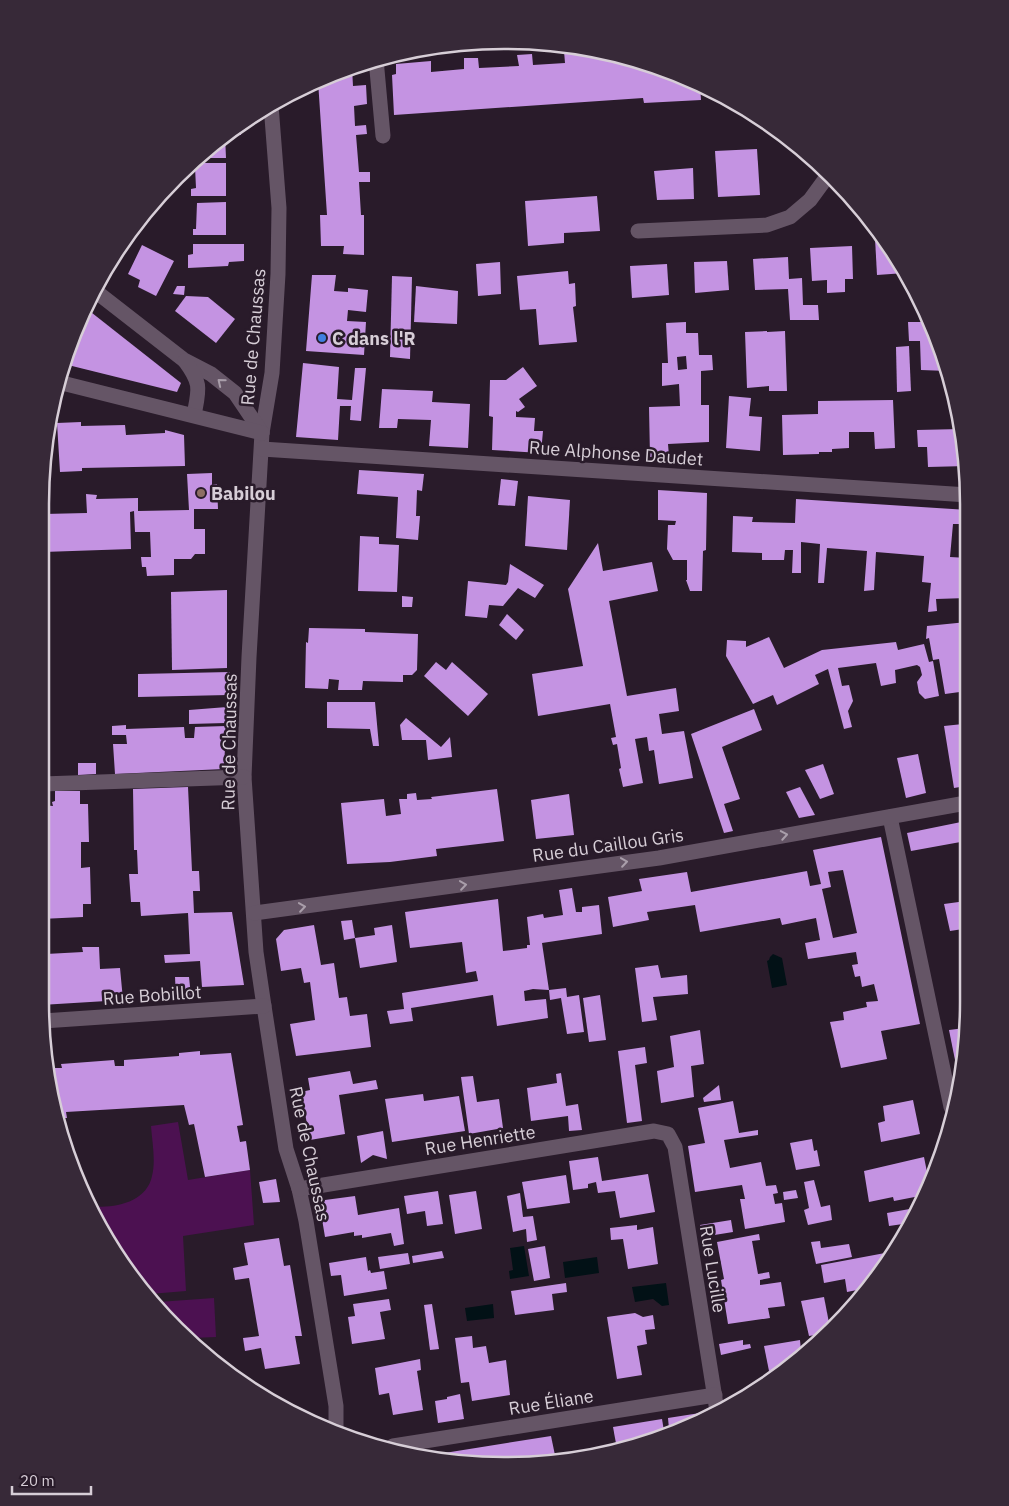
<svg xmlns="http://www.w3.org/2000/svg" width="1009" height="1506" font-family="'IBM Plex Sans',sans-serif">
<rect width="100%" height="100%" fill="#291b2a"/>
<g fill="#4c1151">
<path d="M178 1122 188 1180 250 1170 254 1225 183 1236 186 1291 150 1294 118 1260 92 1206C114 1209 147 1202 152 1176 156 1161 152 1141 151 1126Z"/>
<polygon points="214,1298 216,1337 192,1338 158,1302"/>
</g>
<g fill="#021116">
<polygon points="773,954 782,958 787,985 772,988 767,961 769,960 770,957"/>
<polygon points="524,1246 529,1276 510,1279 509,1271 513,1270 510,1248"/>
<polygon points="597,1257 599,1273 565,1278 563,1262"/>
<polygon points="666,1283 669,1305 662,1306 653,1299 635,1302 632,1287"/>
<polygon points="493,1304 494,1318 467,1321 465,1308"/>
</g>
<g fill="#c493e2" fill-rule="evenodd">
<polygon points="588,49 654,65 700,86 701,100 644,103 643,98 394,115 392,75 396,74 396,64 431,61 431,72 464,69 464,58 478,58 479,68 519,66 517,55 532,54 533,65 565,63 564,51"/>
<polygon points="352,68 353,86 366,85 367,104 354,106 355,126 366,125 367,134 356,135 359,172 370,172 370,182 359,182 361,215 364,215 364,255 343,254 344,246 321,246 320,215 327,215 318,81"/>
<polygon points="241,124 241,135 225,135 226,158 198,158 222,136"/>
<polygon points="757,149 760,195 718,197 715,151"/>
<polygon points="192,163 226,163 226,196 191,196 191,189 196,188 195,167 188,168"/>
<polygon points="693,168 694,199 657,200 654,171"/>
<polygon points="597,196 600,231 564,233 564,243 528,246 525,201"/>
<polygon points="226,202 226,235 193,235 193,229 196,229 197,203"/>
<polygon points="133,232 134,240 111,266 110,266"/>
<polygon points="875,238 883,238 905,273 877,275"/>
<polygon points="193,244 244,244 244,261 229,262 228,266 188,268 188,255 193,254"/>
<polygon points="142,245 174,261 156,296 138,287 140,280 128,274"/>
<polygon points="852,246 853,279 845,279 845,292 827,293 827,280 812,281 810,248"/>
<polygon points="788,257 789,279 802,278 803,305 818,305 819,320 790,320 788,289 755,290 753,259"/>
<polygon points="727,261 729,290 695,293 694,262"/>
<polygon points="500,262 501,294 478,296 476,264"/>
<polygon points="667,264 669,295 632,298 630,266"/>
<polygon points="568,271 569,284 575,283 576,306 573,307 577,342 539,345 536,309 520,310 517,276"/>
<polygon points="312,275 336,275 334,291 348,292 348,288 368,290 366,312 348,310 347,321 366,322 364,355 306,351"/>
<polygon points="392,276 412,277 410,359 390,357"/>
<polygon points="177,286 185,286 184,295 173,294"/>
<polygon points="416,286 458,291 457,324 414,322"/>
<polygon points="186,296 208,297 235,319 216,343 175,311"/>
<polygon points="87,309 181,383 177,392 68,365 80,324"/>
<path d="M686 322V333H698L699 355H712L713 370 701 371V405H709V442L668 444 669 456 650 457 649 407 680 406 679 384 662 386V363H668L666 323ZM686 356 687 369 678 370 677 357Z"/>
<polygon points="908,322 930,322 948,371 921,370 920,341 909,341"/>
<polygon points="767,331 767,332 785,331 787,391 769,391 769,386 747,388 745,332"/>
<polygon points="909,346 911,391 897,392 896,347"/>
<polygon points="303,363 339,367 337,399 352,400 355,368 366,368 361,421 350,420 351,406 340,406 338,440 296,437"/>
<polygon points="523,367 537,386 519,399 525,407 518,412 516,411 516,417 535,418 534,431 543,431 541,453 492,450 493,417 489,416 490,380 506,380"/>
<polygon points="382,389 433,391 432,402 470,404 468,448 429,446 431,420 398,419 397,428 379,428"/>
<polygon points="729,396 751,398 749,416 762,417 760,451 726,448"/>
<polygon points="893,400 895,448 875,449 874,432 849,432 849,448 832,449 832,452 819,452 819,454 783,455 782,415 818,414 818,401"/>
<polygon points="81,422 81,426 125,425 126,435 165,433 165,430 184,435 185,466 82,468 82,471 60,472 57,423"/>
<polygon points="961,429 967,466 928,467 927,447 918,447 917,430"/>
<rect x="44" y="446" width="2" height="43"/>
<polygon points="359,470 424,474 422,491 417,490 416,516 420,516 418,540 396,538 398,497 357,494"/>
<polygon points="212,473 212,485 217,484 218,509 194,509 194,529 205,529 205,554 195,554 191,559 174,559 174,575 147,576 146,567 142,567 141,557 151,557 150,532 135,532 134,511 130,512 131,549 43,552 44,514 87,513 86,494 97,495 96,499 138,498 138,511 189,510 187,474"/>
<polygon points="501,479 518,481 515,506 498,505"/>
<polygon points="658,490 707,493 706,550 703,551 702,591 690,591 686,580 687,580 687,560 673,560 667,549 668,525 675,525 676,521 658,520"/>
<polygon points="528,496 570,500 567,550 525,546"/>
<polygon points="796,499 968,510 968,524 953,524 950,557 968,558 967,598 936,599 937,611 928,612 931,583 922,582 924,556 876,552 874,590 864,591 867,551 827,548 824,583 818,583 820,544 801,542 801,573 792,573 793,550 785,550 784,560 762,560 762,553 732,552 733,516 753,517 752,522 795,523"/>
<polygon points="360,536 379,537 379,544 399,545 397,592 358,591"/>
<polygon points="598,543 603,571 652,562 658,591 609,601 627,696 676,688 679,711 659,714 662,734 684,731 693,778 659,784 654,750 649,751 647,737 635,739 643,783 623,787 619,769 621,768 617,744 613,745 611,738 616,737 610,704 538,716 532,674 583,666 568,589"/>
<polygon points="510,564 544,585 535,598 518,588 503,606 489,605 487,618 465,616 468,581 506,585 508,582"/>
<polygon points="227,590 227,668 172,670 171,592"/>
<polygon points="402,596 413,597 412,607 402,607"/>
<polygon points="507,614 524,630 516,640 499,625"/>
<polygon points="967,622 967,691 945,694 939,659 933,660 929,638 926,639 927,626"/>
<polygon points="309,628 365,629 365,632 418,634 417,670 412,675 403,675 403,682 363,681 362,690 338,690 339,680 329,679 328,689 305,688 306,642 308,643"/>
<polygon points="769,637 784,668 822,650 896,642 898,650 924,644 929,662 933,661 939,696 925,699 919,693 917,682 922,675 920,667 917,665 895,670 896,683 881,686 876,663 838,668 842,686 849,685 853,701 848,711 852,727 844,729 828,669 815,675 819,684 777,705 773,695 753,704 726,656 727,640 746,641 746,647"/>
<polygon points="436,662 446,670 452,662 488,694 468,716 424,676"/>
<polygon points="230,672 228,695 138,697 138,674"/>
<polygon points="327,702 375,702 379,746 373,746 370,729 327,728"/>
<polygon points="227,707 226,723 189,724 189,710"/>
<polygon points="754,709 762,730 722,747 740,799 724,804 733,831 724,833 691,734"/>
<polygon points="406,718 441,747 450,737 452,757 428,760 426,740 402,740 400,725"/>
<polygon points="963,724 967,753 967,765 965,765 966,786 954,788 944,726"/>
<polygon points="126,725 126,729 184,727 185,738 194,738 195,727 226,726 224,769 115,774 113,744 127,744 126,735 112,735 112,726"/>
<polygon points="918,754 926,793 906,798 897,758"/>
<polygon points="78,763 96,763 96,774 78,775"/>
<polygon points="823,764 834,794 820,799 805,770"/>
<polygon points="188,787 192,871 199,871 200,891 193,891 194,913 232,912 244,985 202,987 200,961 165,963 164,955 190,954 188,913 141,916 140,902 131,902 129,874 138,874 137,850 134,850 133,789"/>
<polygon points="800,787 815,815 799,818 786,792"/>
<polygon points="497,789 504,841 436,849 437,856 390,862 347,864 341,803 384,799 386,816 401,814 399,799 407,799 407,794 416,793 417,800 432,799 431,797"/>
<polygon points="55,791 80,791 80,804 88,804 89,842 81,842 81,868 90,867 91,904 83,904 83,917 41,919 41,805 53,806 52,802 55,801"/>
<polygon points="569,794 574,835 536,839 531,800"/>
<polygon points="966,821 966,841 911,851 907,833"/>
<path d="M881 837 920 1024 881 1031 887 1059 841 1068 830 1022 844 1020 843 1012 867 1007 866 1002 878 1001 874 984 862 987 860 976 855 977 852 965 858 964 856 952 808 959 805 943 820 940 816 918 782 925 780 918 700 932 695 905 647 912 649 920 613 927 608 897 642 891 639 879 687 872 691 892 807 871 810 886 821 884 813 850ZM843 870 857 933 833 938 822 889 831 887 828 872Z"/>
<polygon points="572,888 576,912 582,912 582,907 599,905 602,934 542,943 549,990 533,989 524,991 525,1001 546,999 548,1018 497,1026 493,995 411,1008 413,1021 390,1024 387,1011 404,1009 402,993 478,981 476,971 466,973 462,942 410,948 405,912 498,899 503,951 527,948 527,945 530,945 527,917 543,914 544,918 563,915 559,890"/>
<polygon points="966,901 966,941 965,941 963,929 950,931 944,904"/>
<polygon points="352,920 355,938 344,940 341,921"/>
<polygon points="314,925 321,965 334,963 339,998 347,997 350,1016 367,1014 371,1047 296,1056 290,1024 315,1020 310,982 304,983 301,968 281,971 276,939 284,930"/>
<polygon points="392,925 397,962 360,968 355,938 375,935 374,928"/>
<polygon points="82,947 99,947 100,969 120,968 123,1000 41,1005 40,975 48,975 46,954 83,952"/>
<polygon points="658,965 661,978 687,975 688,994 653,997 657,1020 642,1022 635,968"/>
<polygon points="175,977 189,977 191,996 176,997"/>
<polygon points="566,988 567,997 579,995 584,1032 567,1034 561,998 550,1000 549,990"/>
<polygon points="600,995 606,1040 589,1042 583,998"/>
<polygon points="965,1028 965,1062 963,1069 957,1070 949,1030"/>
<polygon points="700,1030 704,1064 691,1066 694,1097 661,1103 657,1071 674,1067 670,1036"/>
<polygon points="645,1047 647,1063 635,1065 642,1121 627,1123 618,1051"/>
<polygon points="200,1051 200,1055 231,1053 243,1125 237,1126 240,1142 246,1141 250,1170 205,1177 194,1124 189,1125 184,1105 66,1112 67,1118 59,1118 51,1068 62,1068 61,1064 114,1060 115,1066 124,1066 124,1060 179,1056 179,1053"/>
<polygon points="350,1071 353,1084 376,1080 378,1089 339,1095 345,1134 310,1140 301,1092 310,1090 308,1078"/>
<polygon points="561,1073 566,1106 578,1104 582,1130 569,1131 568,1116 531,1121 527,1088 557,1083 556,1074"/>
<polygon points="473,1076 477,1102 499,1099 503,1128 469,1134 461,1077"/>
<polygon points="719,1085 721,1100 704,1102 703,1098"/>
<polygon points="423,1094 424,1101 459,1096 465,1131 392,1142 385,1099"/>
<polygon points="913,1100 920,1134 881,1142 878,1123 885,1121 883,1106"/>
<polygon points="733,1101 739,1133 758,1130 758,1135 724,1140 730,1168 761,1162 766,1186 776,1185 778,1193 773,1194 775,1204 782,1203 785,1222 745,1229 740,1199 745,1199 742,1185 695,1192 688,1146 705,1143 698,1108"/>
<polygon points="383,1131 387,1159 373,1155 361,1163 357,1136"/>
<polygon points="812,1139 814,1151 817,1150 820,1166 796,1170 790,1143"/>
<polygon points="598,1157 602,1181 648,1174 655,1212 620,1218 615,1191 598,1193 596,1182 588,1184 588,1188 573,1190 569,1161"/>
<polygon points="924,1157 929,1182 925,1195 894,1201 893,1197 869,1202 864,1171"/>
<polygon points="566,1175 570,1203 527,1209 522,1182"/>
<polygon points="276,1179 280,1202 263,1203 259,1182"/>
<polygon points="814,1180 821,1207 830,1205 832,1220 808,1225 804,1210 809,1208 804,1182"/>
<polygon points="796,1190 798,1198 784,1200 783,1192"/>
<polygon points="438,1191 443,1224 427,1226 425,1211 407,1214 404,1196"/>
<polygon points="476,1191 482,1229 455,1234 449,1195"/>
<polygon points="520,1193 523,1217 533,1216 537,1240 527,1242 526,1229 513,1232 507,1196"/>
<polygon points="355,1196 358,1215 399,1208 404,1244 394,1246 391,1233 362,1238 362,1235 354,1236 354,1232 325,1237 320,1207 325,1200"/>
<polygon points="921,1207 910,1223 889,1226 887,1213"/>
<polygon points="731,1220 733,1232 702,1237 700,1225"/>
<polygon points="637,1225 637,1230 653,1227 658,1264 628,1269 623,1239 611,1240 610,1228"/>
<polygon points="759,1234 760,1240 752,1241 758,1274 769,1272 770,1278 760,1280 760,1285 781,1282 785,1306 768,1308 770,1318 728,1324 721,1280 724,1279 717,1242"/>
<polygon points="279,1238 284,1266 290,1265 302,1336 295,1336 300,1364 265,1369 261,1348 245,1351 243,1338 259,1336 249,1278 235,1280 233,1268 248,1265 244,1243"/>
<polygon points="820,1241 821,1248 849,1244 852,1257 816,1264 811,1242"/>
<polygon points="545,1246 550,1278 534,1281 528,1249"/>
<polygon points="442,1251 444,1258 413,1263 412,1256"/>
<polygon points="408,1253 410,1264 380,1269 378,1257"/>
<polygon points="885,1253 886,1259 867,1288 847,1292 845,1279 824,1283 821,1265"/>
<polygon points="366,1257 368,1271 370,1270 371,1273 384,1271 387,1289 344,1296 341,1275 331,1276 329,1263"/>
<polygon points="566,1283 567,1292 552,1294 554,1310 515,1315 511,1291"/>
<polygon points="824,1297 830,1328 822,1334 809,1336 801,1301"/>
<polygon points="389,1299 391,1310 380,1312 385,1339 352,1344 348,1317 355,1316 353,1304"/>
<polygon points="432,1304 439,1349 430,1350 424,1305"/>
<polygon points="635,1313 643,1317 653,1315 655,1329 645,1330 647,1344 637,1346 642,1375 617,1379 607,1317"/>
<polygon points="472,1336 473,1348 486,1346 489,1363 506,1360 510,1395 472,1401 469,1382 461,1383 455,1338"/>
<polygon points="743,1340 743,1345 750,1344 751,1348 721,1355 719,1344"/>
<polygon points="800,1340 801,1351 778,1370 769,1371 764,1346"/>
<polygon points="420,1359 421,1370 417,1371 423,1410 393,1415 389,1393 379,1395 375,1368"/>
<polygon points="460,1394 464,1419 438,1423 435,1401 447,1399 447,1397"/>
<polygon points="700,1413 701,1417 669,1429 668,1418"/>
<polygon points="662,1419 664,1431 617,1449 613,1427"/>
<polygon points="551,1436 556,1460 474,1465 432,1455"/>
</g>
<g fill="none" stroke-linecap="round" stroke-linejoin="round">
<g stroke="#655566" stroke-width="15">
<polyline points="376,59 383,136"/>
<polyline points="271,105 279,208 278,274 272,373 262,433 249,657 244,777 256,952 264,1006 286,1149 299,1189 306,1221 336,1406 336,1433"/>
<polyline points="638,231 767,225 790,217 810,200 829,174"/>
<polyline points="94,290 184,360 211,374 235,393 262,433"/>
<path d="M185 361C202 384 199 389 194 415"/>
<polyline points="62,383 262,433"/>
<polyline points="262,449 968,495"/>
<polyline points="42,784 244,777"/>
<polyline points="890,817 951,1107"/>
<polyline points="254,913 659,858 966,803"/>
<polyline points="43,1021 264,1006"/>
<polyline points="299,1189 654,1131 668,1134 675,1147 717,1411"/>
<polyline points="393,1446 715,1395"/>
</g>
</g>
<defs><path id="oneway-chevron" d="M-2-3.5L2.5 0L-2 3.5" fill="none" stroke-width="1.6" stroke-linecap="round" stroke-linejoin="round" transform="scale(1.25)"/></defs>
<g stroke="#a99eaa">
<use href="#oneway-chevron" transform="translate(221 382) rotate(-141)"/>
<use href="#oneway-chevron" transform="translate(784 835) rotate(-10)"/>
<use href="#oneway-chevron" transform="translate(624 862) rotate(-8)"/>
<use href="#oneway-chevron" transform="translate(463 885) rotate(-8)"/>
<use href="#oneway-chevron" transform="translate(302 907) rotate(-8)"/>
</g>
<circle fill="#3f7fe0" stroke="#291b2a" stroke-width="2" cx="322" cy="338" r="5"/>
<circle fill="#8d6e63" stroke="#291b2a" stroke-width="2" cx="201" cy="493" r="5"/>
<g text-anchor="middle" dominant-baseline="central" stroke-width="5" stroke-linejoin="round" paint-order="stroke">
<g font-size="18" fill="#d7ced7" stroke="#291b2a">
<text transform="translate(253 337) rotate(-85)">Rue de Chaussas</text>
<text transform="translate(616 453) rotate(4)">Rue Alphonse Daudet</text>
<text transform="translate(229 742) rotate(-89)">Rue de Chaussas</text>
<text transform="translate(608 845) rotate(-8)">Rue du Caillou Gris</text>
<text transform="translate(152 995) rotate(-4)">Rue Bobillot</text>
<text transform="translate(480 1140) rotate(-9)">Rue Henriette</text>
<text transform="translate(310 1154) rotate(78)">Rue de Chaussas</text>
<text transform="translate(713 1269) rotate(81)">Rue Lucille</text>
<text transform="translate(551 1402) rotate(-9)">Rue Éliane</text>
</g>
<g font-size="18" font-weight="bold" fill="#d7ced7" stroke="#291b2a" text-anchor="start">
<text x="332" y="338">C dans l'R</text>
<text x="211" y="493">Babilou</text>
</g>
</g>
<path d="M0 0H1009V1506H0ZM504 49H505A455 455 0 0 1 960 504V1002A455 455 0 0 1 505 1457H504A455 455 0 0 1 49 1002V504A455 455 0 0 1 504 49Z" fill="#372938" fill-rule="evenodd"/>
<path fill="none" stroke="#d7ced7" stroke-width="2.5" d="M504 49H505A455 455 0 0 1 960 504V1002A455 455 0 0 1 505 1457H504A455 455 0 0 1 49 1002V504A455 455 0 0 1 504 49Z"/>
<path d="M12 1486v8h79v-8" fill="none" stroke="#d7ced7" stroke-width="2.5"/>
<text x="20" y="1486" font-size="15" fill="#d7ced7" stroke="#291b2a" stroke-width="4" paint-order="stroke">20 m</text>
</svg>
